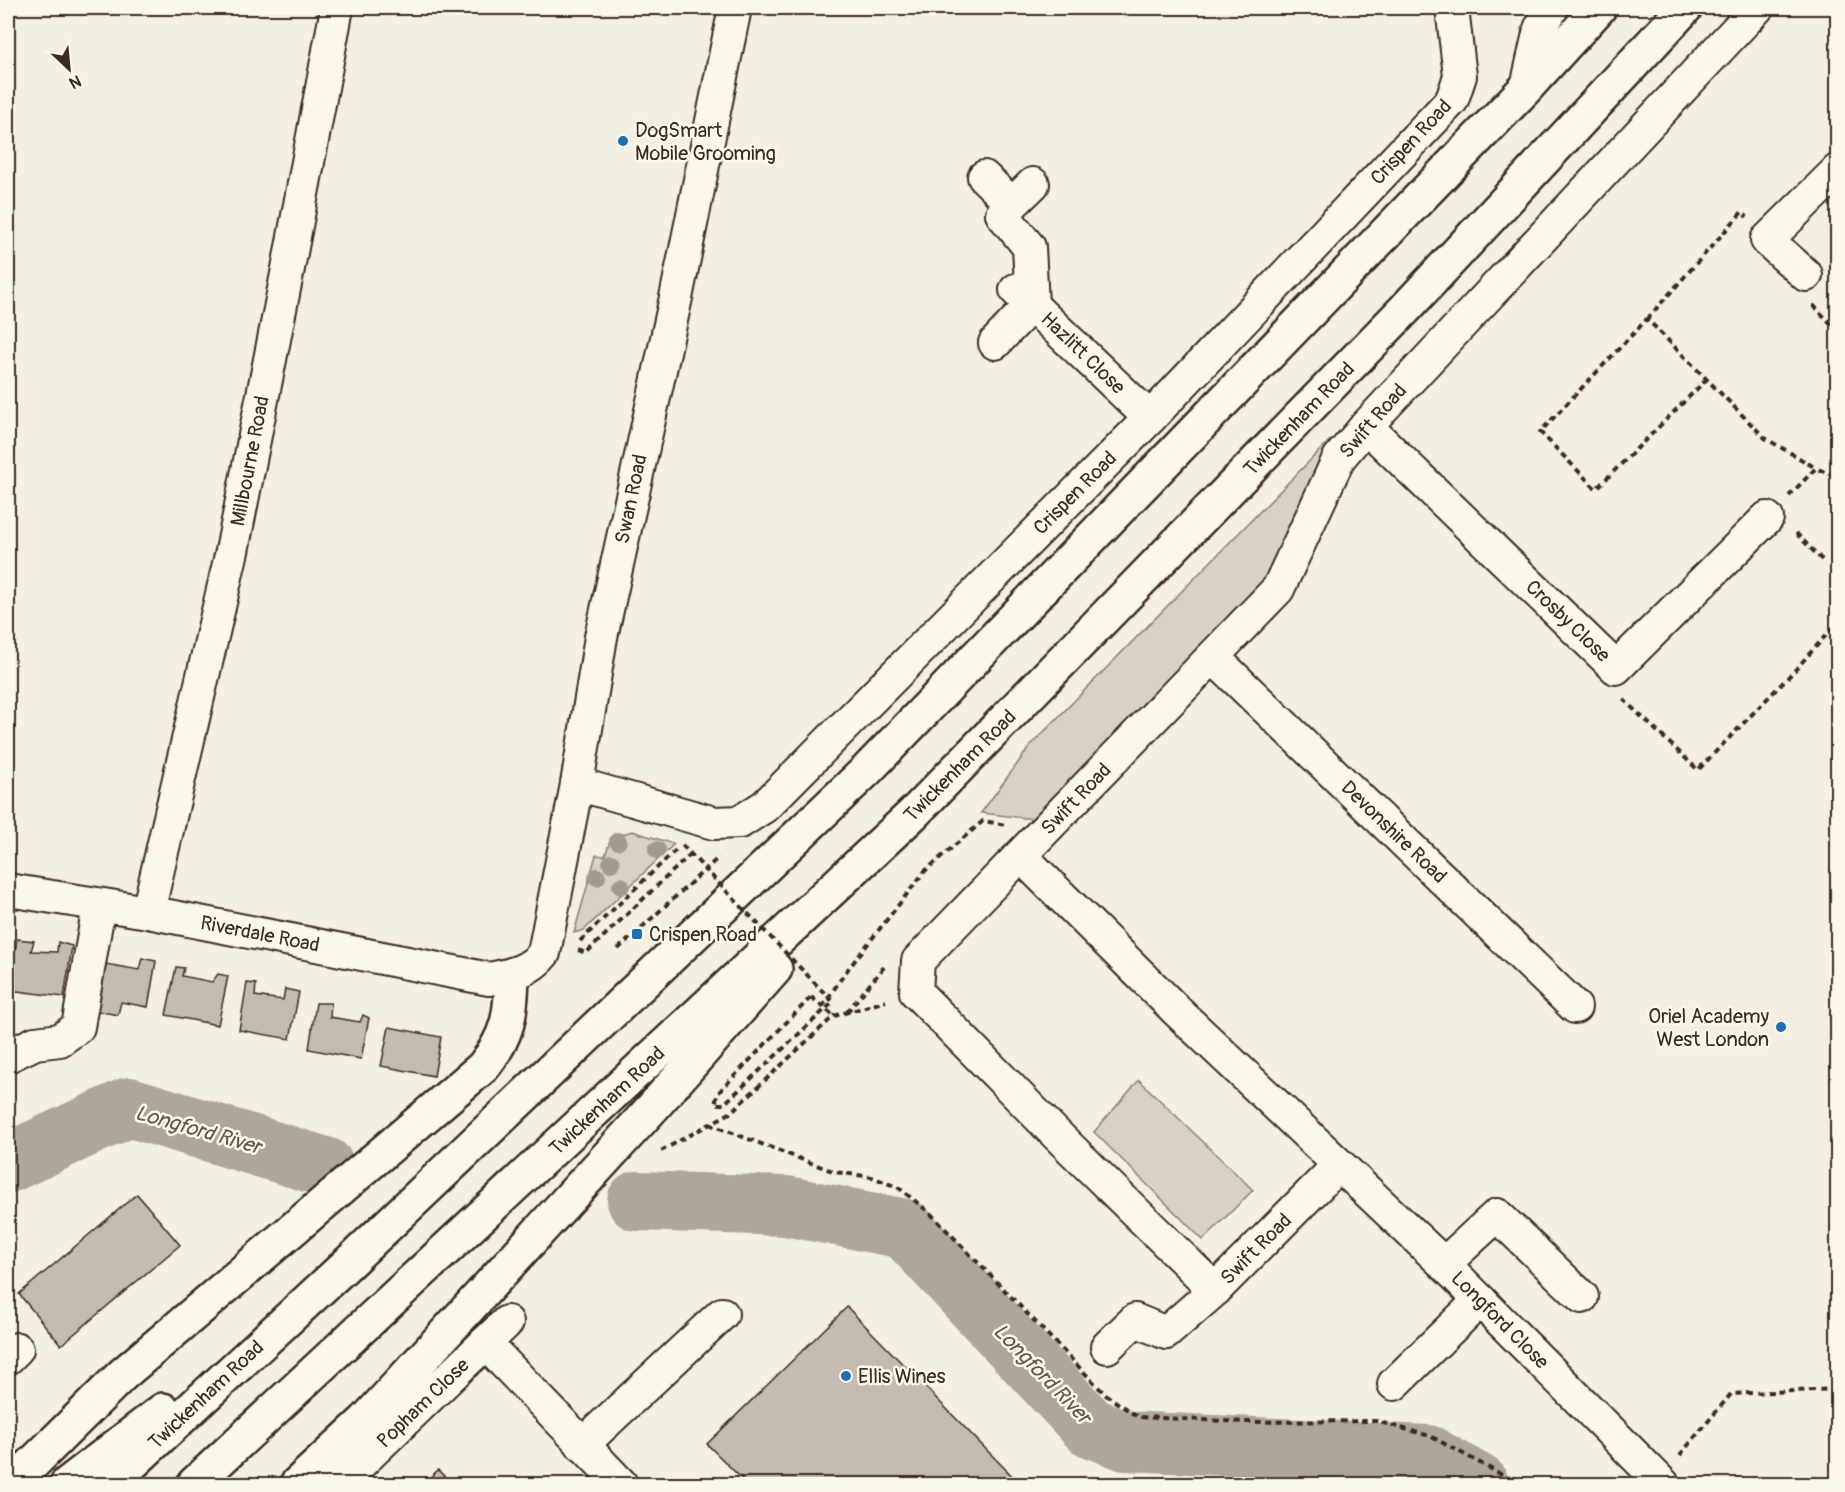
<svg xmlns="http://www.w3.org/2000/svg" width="1845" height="1492" font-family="Pangolin,sans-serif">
<rect width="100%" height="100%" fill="#f3efe4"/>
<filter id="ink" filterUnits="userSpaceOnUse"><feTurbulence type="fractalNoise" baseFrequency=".0167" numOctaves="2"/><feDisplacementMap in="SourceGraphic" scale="12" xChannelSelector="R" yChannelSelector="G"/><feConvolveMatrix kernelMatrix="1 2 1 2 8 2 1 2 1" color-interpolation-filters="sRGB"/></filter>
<g filter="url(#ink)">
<g fill="#d8d1c6" stroke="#8a7e72" stroke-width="1.5">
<polygon points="1330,440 1269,574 1034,819 981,813 1031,745"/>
<polygon points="632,831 674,844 584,930 574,933 596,855 605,856 611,838"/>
<polygon points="1139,1080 1253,1190 1203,1240 1094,1132"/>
</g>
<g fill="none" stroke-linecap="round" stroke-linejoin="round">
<g stroke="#afa69a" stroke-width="60">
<polyline points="8,1163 129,1107 325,1167"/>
<polyline points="637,1201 786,1206 905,1229 1090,1427 1126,1441 1428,1455 1479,1484"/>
</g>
</g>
<g fill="#c3bbb0" stroke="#3b2a1e" stroke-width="1.5">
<polygon points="17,939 34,941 31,951 57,952 58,942 72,946 64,997 9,990"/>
<polygon points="142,958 156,961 148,1007 121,1002 118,1015 97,1011 106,964 139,970"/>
<polygon points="176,967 184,968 182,976 212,982 218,974 228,976 218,1025 166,1015"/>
<polygon points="247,983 256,984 255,996 283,1000 285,989 299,992 290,1039 239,1030"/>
<polygon points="316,1003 331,1003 330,1017 360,1022 363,1015 369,1018 361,1059 309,1049"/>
<polygon points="389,1027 441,1037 434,1076 381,1066"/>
<polygon points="137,1194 180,1245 61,1345 19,1294"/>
<polygon points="847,1307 1019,1483 1018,1484 747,1484 707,1444"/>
<polygon points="438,1470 452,1484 423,1484"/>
</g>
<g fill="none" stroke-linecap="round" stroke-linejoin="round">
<defs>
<g id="minor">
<polyline points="1527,87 1540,29 1552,8"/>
<polyline points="984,177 1012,204"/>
<polyline points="1806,275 1767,240 1838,170"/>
<polyline points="1016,290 1150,418"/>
<polyline points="995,343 1032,304 1029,247 1002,214 1033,184"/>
<polyline points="1366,426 1616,668 1767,518"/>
<polyline points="1213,657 1575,1007"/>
<polyline points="577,784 714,823 740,822 765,806 1150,418 1452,100 1460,76 1452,8"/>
<polyline points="1021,856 1179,1013 1444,1264 1663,1484"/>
<path d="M8 890 148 912 489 979C511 975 530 971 544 953L577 784 601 637 677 293 735 8"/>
<polyline points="148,912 232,551 287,274 337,8"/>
<polyline points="8,1056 35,1043 60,1040 78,1027 99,906"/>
<polyline points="1444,1264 1497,1215 1582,1297"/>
<polyline points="1215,1290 1053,1131 916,992 918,961 1278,589 1339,458 1366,426 1757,8"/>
<polyline points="485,1343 621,1484"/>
<polyline points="1107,1347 1135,1320 1166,1333 1215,1290 1339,1165"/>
<polyline points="8,1358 17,1349"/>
<polyline points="1394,1384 1480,1300"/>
<polyline points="582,1445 722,1314"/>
<polyline points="339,1484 507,1322"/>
</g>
<g id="highway">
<path d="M12 1484 122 1375 483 1067C509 1035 511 1014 512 975"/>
<polyline points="67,1484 163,1410"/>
<polyline points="110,1484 344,1267 867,770 1527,87 1599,8"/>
<polyline points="194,1484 914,813 1405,309 1685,8"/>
<polyline points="297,1484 366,1420 653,1107 775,969"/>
</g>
</defs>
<use href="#minor" stroke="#3b2a1e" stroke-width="36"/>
<use href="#highway" stroke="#3b2a1e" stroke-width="38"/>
<g stroke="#3b2a1e" stroke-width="4" stroke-dasharray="6 4.5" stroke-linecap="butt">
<polyline points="1813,305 1838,331"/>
<polyline points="1647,319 1742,212 1747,217"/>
<polyline points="1707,379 1596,489 1540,432 1647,319 1765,438 1816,468"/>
<polyline points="1789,496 1816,468 1838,478"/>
<polyline points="1796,533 1825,563"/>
<polyline points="1623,699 1698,770 1795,670 1838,622"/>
<polyline points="580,941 679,847"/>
<polyline points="618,949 719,857"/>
<polyline points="578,950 586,953 694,851"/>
<polyline points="811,997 834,1016"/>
<polyline points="822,1007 845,973 925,871 983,821 1006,825"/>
<polyline points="847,1012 884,967"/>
<polyline points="709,1124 835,1172 872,1177 899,1188 930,1213 1106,1395 1138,1417 1247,1422 1376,1421 1430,1436 1519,1484"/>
<polyline points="661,1151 730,1113 834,1016 886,1001"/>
<polyline points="1680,1455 1731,1394 1838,1389"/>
</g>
<use href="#minor" stroke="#fbf7ec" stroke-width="32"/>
<use href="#highway" stroke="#fbf7ec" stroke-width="33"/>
<polyline stroke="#3b2a1e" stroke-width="4" stroke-dasharray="6 4.5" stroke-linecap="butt" points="682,845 833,1002 724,1104 715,1104 718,1093 811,997"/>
</g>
<g fill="#a39a8e">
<circle cx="618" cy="841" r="9"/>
<circle cx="657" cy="850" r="9"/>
<circle cx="611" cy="863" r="9"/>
<circle cx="597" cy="877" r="9"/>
<circle cx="621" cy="886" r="9"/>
</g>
</g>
<g fill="#1f6fb2" stroke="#fbf7ec" stroke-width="2">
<circle cx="623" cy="141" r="6"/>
<rect x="631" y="928" width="12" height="12" rx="3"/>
<circle cx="1781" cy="1027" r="6"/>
<circle cx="846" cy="1376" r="6"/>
</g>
<g text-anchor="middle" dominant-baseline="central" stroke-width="5" stroke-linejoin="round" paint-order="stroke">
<g font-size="20" fill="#3b2a1e" stroke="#fbf7ec" text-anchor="start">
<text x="635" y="130">DogSmart<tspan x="635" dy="23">Mobile Grooming</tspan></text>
<text x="649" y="934">Crispen Road</text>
<text x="1769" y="1016" text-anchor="end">Oriel Academy<tspan x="1769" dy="23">West London</tspan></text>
<text x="858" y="1376">Ellis Wines</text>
</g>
<g font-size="20" fill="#3b2a1e" stroke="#fbf7ec">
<text transform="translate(1411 142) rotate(-47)">Crispen Road</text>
<text transform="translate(1083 353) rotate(44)">Hazlitt Close</text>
<text transform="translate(1299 419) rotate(-46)">Twickenham Road</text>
<text transform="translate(1373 421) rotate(-49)">Swift Road</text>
<text transform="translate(250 461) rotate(-79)">Millbourne Road</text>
<text transform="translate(1075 493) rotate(-45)">Crispen Road</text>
<text transform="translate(631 499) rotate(-78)">Swan Road</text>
<text transform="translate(1568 621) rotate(44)">Crosby Close</text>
<text transform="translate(960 766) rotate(-45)">Twickenham Road</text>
<text transform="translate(1076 799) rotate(-46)">Swift Road</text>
<text transform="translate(1394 832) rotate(44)">Devonshire Road</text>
<text transform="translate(260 934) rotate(11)">Riverdale Road</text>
<text transform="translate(607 1101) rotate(-43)">Twickenham Road</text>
<text transform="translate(1256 1249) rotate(-45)">Swift Road</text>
<text transform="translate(1500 1320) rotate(45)">Longford Close</text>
<text transform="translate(206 1395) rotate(-43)">Twickenham Road</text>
<text transform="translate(423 1403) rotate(-44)">Popham Close</text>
</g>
<g font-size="21" font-style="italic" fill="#645549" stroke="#fbf7ec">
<text transform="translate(198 1130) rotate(16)">Longford River</text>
<text transform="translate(1042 1374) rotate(46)">Longford River</text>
</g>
</g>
<rect width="1845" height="1492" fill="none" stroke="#fbf7ec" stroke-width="30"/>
<rect x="15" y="15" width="1815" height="1462" fill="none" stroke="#3b2a1e" stroke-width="2" filter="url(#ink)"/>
<g transform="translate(69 69) rotate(154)" stroke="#fbf7ec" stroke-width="4.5" paint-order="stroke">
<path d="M0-4.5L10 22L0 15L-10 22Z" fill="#3b2a1e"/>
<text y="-9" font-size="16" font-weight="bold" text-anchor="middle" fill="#3b2a1e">N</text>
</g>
</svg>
